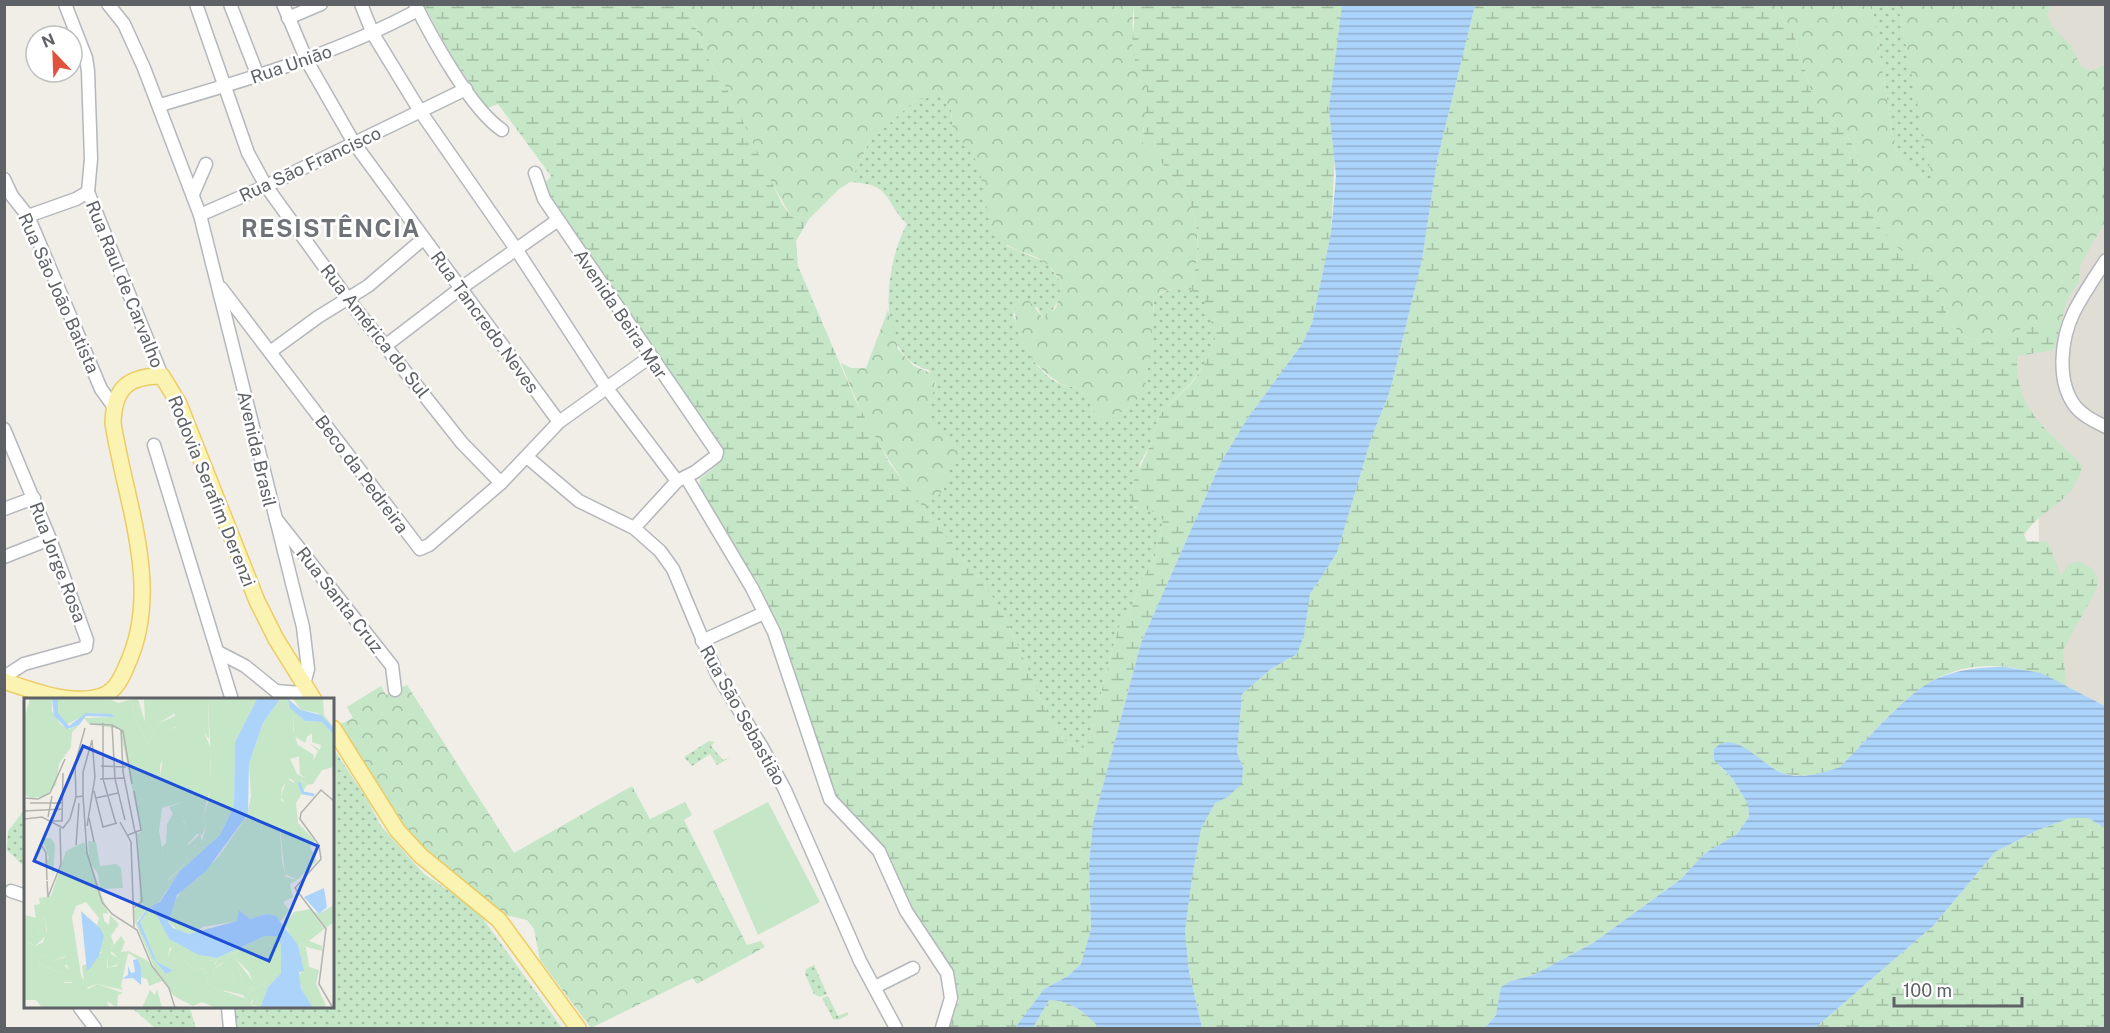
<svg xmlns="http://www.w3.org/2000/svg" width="2110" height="1033" font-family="'Public Sans',sans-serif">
<defs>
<pattern id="green-dots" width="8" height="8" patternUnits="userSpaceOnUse" patternTransform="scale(1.5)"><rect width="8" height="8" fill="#c5e6c7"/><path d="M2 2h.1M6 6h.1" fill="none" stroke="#a3bea5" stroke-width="1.8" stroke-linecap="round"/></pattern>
<pattern id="forest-crowns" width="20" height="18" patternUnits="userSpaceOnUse" patternTransform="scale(1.5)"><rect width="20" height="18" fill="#c5e6c7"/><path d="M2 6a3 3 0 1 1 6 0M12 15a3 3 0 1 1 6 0" fill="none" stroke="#a3bea5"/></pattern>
<pattern id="wetland-marsh" width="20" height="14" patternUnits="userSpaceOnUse" patternTransform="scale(1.5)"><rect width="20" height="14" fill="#c5e6c7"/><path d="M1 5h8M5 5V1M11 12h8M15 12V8" fill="none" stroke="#a3bea5"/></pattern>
<pattern id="water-rules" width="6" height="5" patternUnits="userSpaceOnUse" patternTransform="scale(1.5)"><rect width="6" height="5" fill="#acd4fb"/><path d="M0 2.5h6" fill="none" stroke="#8fafcf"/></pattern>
</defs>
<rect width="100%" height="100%" fill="#f0eee7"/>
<g fill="#e0ddd5">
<polygon points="1909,5 2105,5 2105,159"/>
<polygon points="2105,170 2105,706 2054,680 2040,590 2038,485 1999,331"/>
</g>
<g fill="url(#green-dots)">
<polygon points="1872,5 1898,5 1934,185 1896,155"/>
<path d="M929 97H943L951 109 953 136 969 145 976 155 1007 246 1047 263 1062 284C1058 299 1057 310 1043 318L1037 307 1013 314C1022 341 1035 377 1066 386 1071 387 1074 387 1080 389L1099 418C1106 417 1115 416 1121 413 1147 400 1149 346 1151 323 1152 314 1155 309 1153 300 1166 286 1191 283 1204 300 1211 309 1213 326 1216 337L1206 362 1191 383 1160 414 1151 443 1140 463 1134 508C1148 508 1153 510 1163 520L1155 557 1140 583 1132 607 1118 629 1088 742 1080 752 1063 739 1052 723 1001 608 925 510 928 503 943 491 949 464 928 416V404L936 384 929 370C873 357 885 263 907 224 883 200 893 184 850 182L869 142 914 101Z"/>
<polygon points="709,741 715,742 711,746 723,760 731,757 717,765 710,754 692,766 684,757"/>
<polygon points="333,748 368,801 381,826 424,874 476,909 562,1028 232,1028 230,1008 333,1008"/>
<polygon points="25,809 25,867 7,850 8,831"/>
<polygon points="814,965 827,994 820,997 814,994 805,974 806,969"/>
<polygon points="828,996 838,1016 848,1012 848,1015 838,1020 833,1019 822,998"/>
<polygon points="132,1008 190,1008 196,1028 155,1028"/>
</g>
<g fill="url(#forest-crowns)">
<path d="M687 5H1134C1131 24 1132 62 1147 77V118L1143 128V143C1192 194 1208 219 1191 290 1175 288 1164 287 1153 300 1155 309 1148 380 1144 389 1138 402 1120 414 1109 421L1099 418 1080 389C1074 386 1067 387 1062 384 1033 367 1007 334 1018 299L1026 297 1043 318 1056 308 1062 284C1058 278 1054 270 1048 265 1035 252 1011 253 1000 238 976 207 992 155 953 136L951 109 943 97H929L914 101 869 142 850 182 839 189 809 219 791 216 763 168 731 96 705 53Z"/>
<polygon points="1770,5 1872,5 1896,155 1933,184 1898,5 2050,5 2047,15 2053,27 2071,46 2081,66 2090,71 2105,65 2105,221 2080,266 2079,281 2066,302 2061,323 2047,327 2031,325 1990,342 1964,337 1949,321 1938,288 1929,272 1897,248 1882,231 1867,206 1860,189 1857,153 1848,137 1814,101 1794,34"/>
<path d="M888 310 898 349 914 366 935 375C937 401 920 401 936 430 952 431 955 443 961 456 940 472 952 480 941 493 935 500 928 501 925 510 887 461 863 421 841 363L851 368H866Z"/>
<polygon points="407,685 514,853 632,786 650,819 685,802 692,815 684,820 747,945 761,941 765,947 697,984 693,978 591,1028 540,960 534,929 527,920 501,914 422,851 396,823 337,726 353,718 347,707 381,686 386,695"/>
</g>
<g fill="url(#wetland-marsh)">
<path d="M424 5H687L705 53 731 96 782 204 791 216 809 219 796 241 798 266 855 399 890 464 1001 608 1052 723 1063 739 1080 752 1088 742 1118 629 1132 607 1140 583 1155 557 1163 520C1149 505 1144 512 1130 505L1133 483 1151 443 1160 414 1192 383 1206 362 1216 337 1204 300 1191 290C1208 219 1192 194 1143 143 1143 120 1148 102 1147 77 1128 58 1132 47 1134 24 1135 17 1133 11 1134 5H1342L1331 233 1312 323 1302 344 1247 419 1221 462 1141 643 1093 823 1089 864 1091 929 1081 964 1068 976 1044 989 1015 1028H946L959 1001 953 984 915 918 888 860 836 802 763 595 756 579 736 557 699 492 700 479 719 463 716 449 541 188 551 176 498 104 487 108 450 54Z"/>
<path d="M1475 5H1770L1794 34 1814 101 1848 137 1857 153 1860 189 1867 206 1882 231 1897 247 1929 272 1938 288 1949 321 1964 337 1990 342 2031 325 2047 327 2061 323 2054 350 2017 356C2014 410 2048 430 2082 465 2075 504 2043 505 2024 535L2027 541 2048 542 2061 576 2068 565 2078 561 2093 569 2098 580 2096 590 2063 650 2066 686C2026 665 1976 657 1934 680 1900 699 1867 740 1840 767L1824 773 1801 776 1784 774 1767 764 1720 767 1732 778 1748 804 1749 817 1737 834 1704 854 1681 879 1593 943 1533 975 1511 981 1496 1015 1485 1028H1202L1189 971 1185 931 1192 878 1201 829 1215 802 1226 798 1243 767 1237 754 1242 694 1271 669 1297 654 1310 594 1337 553 1372 436 1390 391 1422 260 1437 161Z"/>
<polygon points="2070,818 2088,818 2105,828 2105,1028 1815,1028 1933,926 1995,852 2038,830"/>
<path d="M1049 1000C1072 1001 1084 1011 1099 1028H1033Z"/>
</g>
<polygon fill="#c5e6c7" points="768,802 820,902 758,935 713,831"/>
<g fill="url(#water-rules)">
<path d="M1342 5H1475L1437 161 1422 260 1390 391 1372 436 1337 553 1310 594 1304 635 1297 654 1271 669 1242 694 1237 753 1243 767 1242 784 1226 798 1215 803 1201 829 1192 878 1185 931 1189 971 1202 1028H1099C1084 1011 1072 1001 1049 1000L1033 1028H1015L1044 989 1068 976 1081 964 1091 929 1089 864 1093 823 1141 643 1221 462 1247 419 1302 344 1312 323 1331 233 1336 176 1329 108Z"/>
<path d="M2005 667 2041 673 2105 706V828L2088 818H2070L2038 830 1995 852 1933 926 1815 1028H1485L1496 1015 1501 987 1511 981 1533 975 1593 943 1681 879 1704 854 1737 834 1749 817 1748 804 1732 778 1714 760V749C1735 726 1763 768 1785 774 1803 779 1823 773 1840 767 1864 743 1907 692 1936 679 1959 669 1981 667 2005 667Z"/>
</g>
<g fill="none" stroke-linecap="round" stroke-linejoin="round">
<defs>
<g id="minor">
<polyline points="65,4 86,58 88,71 91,159 88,192"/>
<polyline points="108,4 124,24 144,68 200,215 303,627 308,669 304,684"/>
<polyline points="196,4 248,153 266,186 347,298 462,443 501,483"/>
<polyline points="230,4 258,76"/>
<polyline points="283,4 307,61 354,143 559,422"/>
<polyline points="361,4 373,34 420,111 516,249 606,387 677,481"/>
<path d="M415 4C433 40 471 109 502 130"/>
<polyline points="288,18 321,4"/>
<path d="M160 105C249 79 336 54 418 10"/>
<polyline points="535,173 544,199 717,452 716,456 695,472 677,481 634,528"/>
<polyline points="4,179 12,196 28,216 101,389 114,407"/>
<polyline points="88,192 162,376"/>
<polyline points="193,194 206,164"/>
<polyline points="200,215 266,186 466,89"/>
<polyline points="28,216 76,199 88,192"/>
<path d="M2106 260C2095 277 2083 294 2074 312 2061 338 2056 381 2075 406 2083 416 2094 421 2106 427"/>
<polyline points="221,288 420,549 429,545 501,483 559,422 650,357"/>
<polyline points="385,346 461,288 558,220"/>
<polyline points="270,352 318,317 368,286 423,239"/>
<polyline points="4,429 50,539 87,640 86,647 24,664 4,677"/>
<polyline points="154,445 232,700"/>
<polyline points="527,457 579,501 634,528 660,551 673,569 717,674 763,749 785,790 860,961 896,1028"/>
<polyline points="686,477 752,588 774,632 830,799 879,851 906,911 947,973 951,998 942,1028"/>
<polyline points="4,509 34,498"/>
<polyline points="276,519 392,666 395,690"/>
<polyline points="4,557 50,539"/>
<polyline points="702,641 764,613"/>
<polyline points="218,652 245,666 287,700"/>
<polyline points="276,691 300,693"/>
<polyline points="11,891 26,896"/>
<polyline points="875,987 913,968"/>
<polyline points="80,1008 95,1028"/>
<polyline points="228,1008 230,1028"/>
</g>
<g id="major">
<path d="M4 681C34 691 71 706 102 696 116 691 122 677 127 665 163 588 125 501 113 423 114 389 127 376 162 376L179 404 257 601 276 639 314 700"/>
<polyline points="333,728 397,830 421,856 499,920 578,1028"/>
</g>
</defs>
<use href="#minor" stroke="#b4b7bb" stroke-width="15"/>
<use href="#major" stroke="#ebcc65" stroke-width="18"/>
<use href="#minor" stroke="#fff" stroke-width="12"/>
<use href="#major" stroke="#fbf3b1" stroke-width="15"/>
</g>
<g text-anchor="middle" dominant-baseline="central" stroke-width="5" stroke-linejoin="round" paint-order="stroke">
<g font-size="18" fill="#5e6266" stroke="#fff">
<text transform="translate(291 64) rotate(-19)">Rua União</text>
<text transform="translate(310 164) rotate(-25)">Rua São Francisco</text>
<text transform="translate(125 284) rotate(68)">Rua Raul de Carvalho</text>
<text transform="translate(59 293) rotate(66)">Rua São João Batista</text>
<text transform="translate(621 314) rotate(56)">Avenida Beira Mar</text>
<text transform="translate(485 322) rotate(54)">Rua Tancredo Neves</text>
<text transform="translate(375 331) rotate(52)">Rua América do Sul</text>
<text transform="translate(257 449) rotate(77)">Avenida Brasil</text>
<text transform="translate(362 474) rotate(53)">Beco da Pedreira</text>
<text transform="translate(212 491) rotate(68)">Rodovia Serafim Derenzi</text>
<text transform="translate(58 562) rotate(69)">Rua Jorge Rosa</text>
<text transform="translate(340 600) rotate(52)">Rua Santa Cruz</text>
<text transform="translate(743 715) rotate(61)">Rua São Sebastião</text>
</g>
<g font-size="24" font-weight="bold" letter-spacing="1.5" fill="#6f7378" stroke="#fff">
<text x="331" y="228">RESISTÊNCIA</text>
</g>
</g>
<g transform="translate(24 698)">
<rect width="310" height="310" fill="#f0eee7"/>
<path d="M172 1H184L185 41 172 23ZM263 80 270 85 262 108 257 99ZM159 104V123L164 130 157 139 164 147 176 136 178 143 162 156 163 163 143 183 138 149 142 145 143 126 149 116 145 109ZM22 140H27L31 147 29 180 28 172 20 164 25 160 19 143ZM60 144 84 216 79 215 80 223 85 227 86 217 95 226 87 238 90 247 87 250V256L94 260V266L84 270V258L68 249 74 252 79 243 73 227 75 220 62 204 52 208 48 219 57 277 64 291 74 286 99 295 94 297 93 310 83 303 85 309 18 310 12 302H0L1 217 12 220 10 207 16 206 15 200 27 198 42 153ZM20 217 23 233 19 244 11 248 4 244 13 235ZM23 258 29 263 41 258 48 285H40L38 275 14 266 16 260ZM310 207V224L302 230 289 213 295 216ZM148 249 172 269 184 262 190 263 191 268 193 261 200 262V258L216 253 211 260 230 285 236 280 243 282 240 289 239 285 226 294H233L234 307H226L229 303 224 293 229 289 220 287 212 264 198 265 189 272 190 278 195 280 207 274 211 282 199 293 221 300 197 296 184 285 180 270 169 272 158 259H144Z" fill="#c5e6c7" fill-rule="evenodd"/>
<path d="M108 1H114L121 24 120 1H149L153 14 135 25 124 45 109 16ZM269 15 284 37 281 45 270 38ZM154 27 178 29 187 51 186 92 179 118 182 128 178 137 173 136 162 148 156 136 158 130 160 133 164 130 159 122V104L137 110 135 87 140 51 146 34ZM274 47 290 57 288 70 281 80 276 76ZM276 82 283 87 272 105 274 125 291 143 286 148 293 163 273 182 261 176 255 123 268 90ZM64 143 72 144 76 168 92 166 97 170 99 190 76 191 74 176 65 163ZM286 211 300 231 285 243 298 248V253L271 246 261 227 270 214ZM20 217 23 237 11 248 3 243 13 235ZM97 238 101 244 97 254 104 253 124 263 138 283 125 288 123 281 116 279 115 262 104 255 97 288 99 292 74 286 61 290 58 268 62 266 64 273 71 259 80 253 84 256 83 270 93 268 94 260 86 252ZM24 258 29 263 44 258 46 263 41 268 48 275 50 284H37L38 275 14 266 16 260ZM204 262 212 264 220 287 229 288 224 294 229 300 226 306 219 297 198 292 211 282 207 274 193 282 190 278 189 272ZM133 291 138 310H118L126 292 131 297Z" fill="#c5e6c7"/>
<path d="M6 1H28V13L36 26 45 31 55 27 48 34 47 49 35 66 32 87 21 98 8 100 0 97V20ZM34 1H86L94 5 108 1 109 16 124 45 135 25 151 18 149 1H172V23L178 29H150L136 68 138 111 135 133 144 183 163 163 162 156 178 143 182 128 179 118 185 102 187 66 184 1H233L211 44 210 108 196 137 155 174 133 207 123 211 113 223 130 262 142 276 147 271 133 264 116 224 128 209 145 241 180 258 193 260 241 238H253L257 248V275L244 289 236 310H193L178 304 169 308 150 298 131 271 111 224 110 212 116 207 113 136 117 134 96 31 65 26 60 20 91 19 82 16 65 15 42 27 34 15ZM146 249 172 269 185 262 190 263V268L193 261 200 263V258L215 253 211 260 225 274 229 285 243 282 240 289 239 285 226 294H233L234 307 228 308 221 300 197 296 184 285 180 270 169 272 158 259H144ZM256 1H264L266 9 281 23 298 24 311 37 310 69 298 72 289 86 283 87 277 82 268 90 270 83 265 80 258 90 257 102 264 108 255 123 258 163 262 179 273 182 266 186 269 199 259 204 265 212 257 223 242 216 226 221 217 214 213 223 179 229 168 236 157 235 144 224 147 208 164 184 172 182 195 158 223 118 227 98 225 66 239 25ZM269 15 284 38 288 35V44L297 47 296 52 285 45 294 53 281 80 273 76 266 61 277 58 269 31ZM269 1H299L300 17 310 30 294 15 277 12ZM274 247 282 249 285 269 295 272 292 286 303 310 286 309 277 291 275 277 279 272Z" fill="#c5e6c7" fill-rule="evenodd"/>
<path d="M28 1H34V15L45 28 62 15 87 16 91 19 62 18 55 27 43 31 30 18ZM233 1H256L239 25 225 66 224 116 182 173 153 197 144 224 149 230 165 236 213 223 215 212 226 221 242 216 252 218 274 247 280 273 275 274 277 291 289 310H236L244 289 257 275V248L253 238H241L193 260 175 257 145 241 128 209 116 224 133 264 149 272 142 276 130 262 113 225 123 211 136 204 155 174 196 137 210 108 211 44ZM264 1 277 12 297 17 310 30V37L298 24 281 23 266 10ZM300 190 303 209 295 216 280 199ZM57 213 76 230 80 238 75 258 63 274ZM114 261 117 270V287L109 280 98 281 104 277V268L107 275 111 274 109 262Z" fill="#acd4fb"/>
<path fill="none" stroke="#acd4fb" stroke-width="3" d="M275 85 279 95 290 97"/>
<path fill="none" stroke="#b2b2af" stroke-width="1.5" d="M79 25V81L92 126M66 26 88 27 99 33 108 86M88 27 91 81 101 122M97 31 99 74 111 134M77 68 102 69M76 81 101 80M70 93 79 129 93 125M59 98V74L68 42M52 99 51 66 61 30M0 100 14 101 26 95 41 61M72 100 94 95M6 105H39M0 113 39 111M24 119 28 98M65 120 70 144M0 121 18 119 39 130 46 121 52 99 59 98 63 155 78 204 88 216 113 232 128 268 145 290 151 310M29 123H38L39 75M96 124 107 144 110 229M63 128 71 79 68 42M104 137 117 132 110 93M52 147 55 105M18 148 22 155 23 182M23 183 24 199 37 166 36 130M110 210 118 203 112 134M309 310 295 286 302 231 271 190 297 161 295 147 276 121 277 115 297 92 311 104"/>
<path fill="#1d4ed8" fill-opacity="0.15" stroke="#1d4ed8" stroke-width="3" d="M59 48 294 148 245 263 10 163Z"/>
<rect width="310" height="310" fill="none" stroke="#5e6266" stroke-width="3"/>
</g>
<rect width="2110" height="1033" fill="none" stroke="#5e6266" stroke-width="12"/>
<g transform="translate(54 54) rotate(337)"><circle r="28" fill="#ffffff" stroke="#bfc0c2" stroke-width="1.5"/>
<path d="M0-4.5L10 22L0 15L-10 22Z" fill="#e1523c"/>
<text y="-9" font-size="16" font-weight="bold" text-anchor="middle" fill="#5e6266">N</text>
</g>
<path d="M1894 997v9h128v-9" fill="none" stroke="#5e6266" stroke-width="3"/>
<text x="1903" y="997" font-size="18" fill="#5e6266" stroke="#ffffff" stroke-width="4.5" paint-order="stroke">100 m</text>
</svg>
